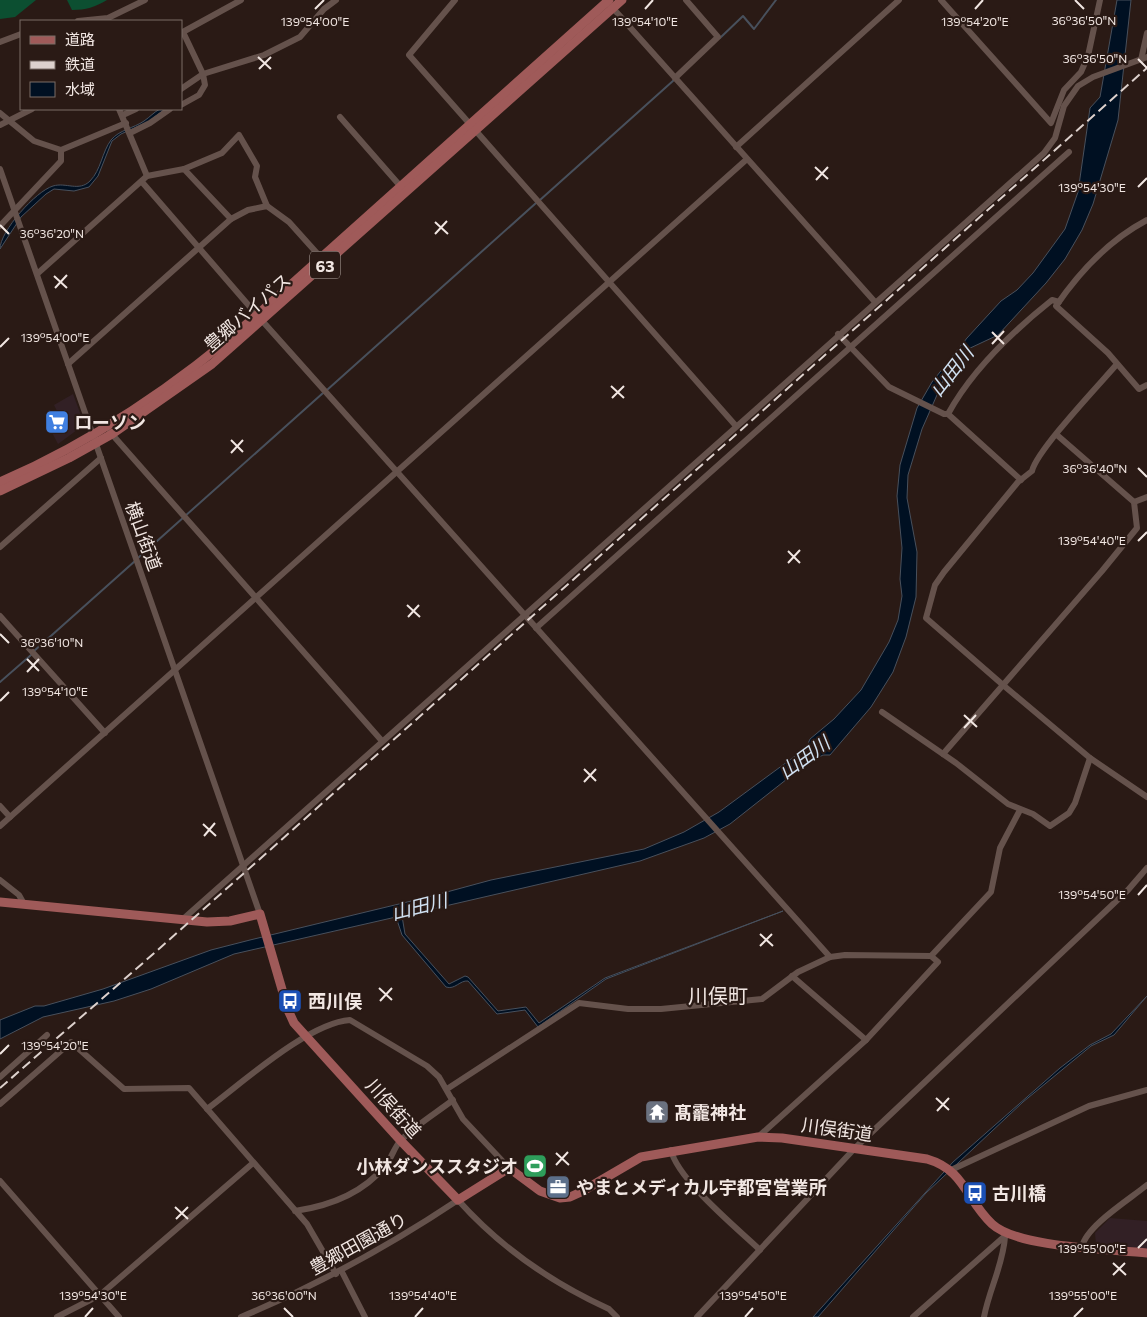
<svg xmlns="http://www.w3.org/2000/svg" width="1147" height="1317" font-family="Commissioner,'Noto Sans JP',sans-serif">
<rect width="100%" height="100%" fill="#2a1a15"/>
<g fill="#322025">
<polygon points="73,394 82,418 79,419 77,430 58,444 45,419 58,413 54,405"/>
<polygon points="1110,1218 1147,1221 1147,1249 1096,1244 1095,1233"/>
</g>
<g fill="#0c4f31">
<polygon points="0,0 36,0 15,17 0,19"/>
<path d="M67 0H107C95 7 86 10 72 10Z"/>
</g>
<g fill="#001022" stroke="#48505c">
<path d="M1117 0H1131L1118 120 1093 204 1082 230 1065 259 1046 283 998 335 966 350 944 379 922 429 908 475 907 498 917 552 916 597 906 637 893 672 871 707 830 755H823L806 764 730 824 704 838 640 861 402 916 405 934 449 984 465 976 468 977 498 1011 526 1007 539 1023 605 978 783 911 606 979 538 1027 525 1010 497 1014 468 981C460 980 455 990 446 987L402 935 396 917 234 954 151 989 114 1001 43 1017 0 1039V1020L35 1006H44L103 989 211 950 250 940 432 896 491 880 644 849 684 832 719 812 806 748 810 739 834 719 861 690 889 642 898 620 902 596 900 579 902 548 897 496 900 465 917 408 932 382 967 338 1001 301 1017 290 1033 273 1065 229 1078 192 1090 108 1100 97Z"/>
<path d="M160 109H165L148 122 121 134 112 141 98 176 89 187 74 191 54 189 46 194 21 217 0 249C0 231 36 191 53 186 66 182 79 192 90 181 101 170 102 152 111 140 119 130 134 128 144 121 150 117 154 112 160 109Z"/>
<polygon points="1147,996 1114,1035 1091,1046 1023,1102 926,1193 818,1317 813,1317 953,1162 1060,1068 1090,1045 1111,1034"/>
</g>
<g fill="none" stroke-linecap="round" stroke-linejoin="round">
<g stroke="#48505c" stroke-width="2">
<polyline points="720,38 743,16 754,29 776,0"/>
<polyline points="540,200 674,80"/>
<polyline points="327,390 536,203"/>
<polyline points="138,558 323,393"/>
<polyline points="34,651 135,561"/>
<polyline points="0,682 31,655"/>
</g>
<g stroke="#65524c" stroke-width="6">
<polyline points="455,0 409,55 736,426"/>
<polyline points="941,0 1051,123 1064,90 1081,72 1088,56 1100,0"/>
<polyline points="611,6 875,302"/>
<polyline points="78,21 108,18 145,0"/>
<polyline points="181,33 241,0"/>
<polyline points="0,42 21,34"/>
<polyline points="1141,60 1147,33"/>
<polyline points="675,78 718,37 686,0"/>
<polyline points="181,89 203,74 264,55 300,37 324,9 336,0"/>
<polyline points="181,105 199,95 205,85 203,74 183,32"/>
<polyline points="119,109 147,176"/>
<polyline points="0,113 34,141 61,150"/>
<polyline points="123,115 136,109"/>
<polyline points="340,117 402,188"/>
<polyline points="0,125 32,109"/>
<polyline points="130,133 150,123 170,109"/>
<polyline points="736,147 899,0"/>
<polyline points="0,169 260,914"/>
<polyline points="184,169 222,153 239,135 257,166 255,177 267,206"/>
<polyline points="142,182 257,315 830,957"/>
<path d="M1147 220C1109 240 1080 271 1056 306L1108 353 1139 389 1147 385"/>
<polyline points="0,226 61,161 61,150 126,123"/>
<polyline points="37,274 147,176 184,169 231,219 248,210 267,206 289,222 324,261"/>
<path d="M838 334 889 387 944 414H948C972 370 1013 331 1052 300L1059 302"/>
<polyline points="68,364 231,219"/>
<polyline points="948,414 1021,480"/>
<polyline points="110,432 382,741"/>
<polyline points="1057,435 1134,502 1137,528 1102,571 1003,685 1090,758 1147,797"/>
<polyline points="1134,502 1147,497"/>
<polyline points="0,547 101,458"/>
<polyline points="0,616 105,733"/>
<polyline points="536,628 1069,152"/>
<polyline points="882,712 956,763 1008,804 1033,814 1050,826 1069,813 1075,803 1090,758"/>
<path d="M943 754 1003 685 926 618 935 585 944 572 1018 482 1032 471C1037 450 1099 385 1117 364"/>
<polyline points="0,806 10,817"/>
<polyline points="0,826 747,159"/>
<polyline points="0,880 19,895 24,904"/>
<polyline points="182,920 1044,153 1055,138 1064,106 1078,86 1093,77 1147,57"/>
<polyline points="792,976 866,1040"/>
<polyline points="0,1077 47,1035"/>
<polyline points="447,1089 579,1003 628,1009 661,1009 762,999 798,972 830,957 845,955 931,956 991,892 1000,848 1020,810"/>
<polyline points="0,1104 71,1042 124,1089 189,1088 307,1224 336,1274"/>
<path d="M207 1109C242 1083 308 1023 350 1020L427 1066 439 1077 463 1119 509 1168"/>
<polyline points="758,1137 866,1040 938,962 931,956"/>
<path d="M671 1150C677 1179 738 1229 760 1250"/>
<polyline points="951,1170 1089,1106 1147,1090"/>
<polyline points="0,1181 119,1317"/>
<path d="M295 1211C329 1206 363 1193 385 1166 392 1158 394 1147 401 1140 416 1125 436 1113 453 1100"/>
<path d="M1082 1247C1086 1226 1130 1199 1147 1185"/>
<polyline points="342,1272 365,1317"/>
<polyline points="57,1317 100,1295 253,1163"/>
<path d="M241 1317C318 1285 389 1246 458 1200 500 1247 552 1283 609 1309L617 1317"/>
<polyline points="697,1317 855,1148 1128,890 1147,868"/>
<polyline points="913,1317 1006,1235"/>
<path d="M984 1317C989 1290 1003 1265 1005 1237"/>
</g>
<g stroke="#9f5a59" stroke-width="9">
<path d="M0 482C94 441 180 383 257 315L609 0"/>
<polyline points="0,491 69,458 112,434 212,364 622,0"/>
<path d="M0 902 207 922 230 921 260 914 288 1010 294 1023 400 1140 458 1200 509 1168 540 1191 560 1198 570 1197 581 1192 641 1157 758 1137 782 1138 927 1159C965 1170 966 1200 992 1224 1018 1248 1110 1249 1147 1253"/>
</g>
<polyline stroke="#ddd1cd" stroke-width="2" stroke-dasharray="10 5" stroke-linecap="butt" points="0,1088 160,948 1147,68"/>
</g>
<path fill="none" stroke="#f1e6e2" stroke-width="2" d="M1075 0 1084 9M315 9 324 0M645 9 653 0M975 9 983 0M258 57 271 69M1138 59 1147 68M259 69 271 57M815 167 828 179M816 180 828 167M1138 187 1147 178M435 222 448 234M0 225 9 234M435 234 447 221M54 276 67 288M55 288 67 275M992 332 1004 344M992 344 1004 331M0 347 9 338M611 386 624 398M612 398 624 386M231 440 243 452M231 453 243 440M1138 468 1147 477M1138 541 1147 532M788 551 800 563M788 563 800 550M407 605 420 617M408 617 419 605M0 634 9 643M27 659 39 671M27 672 39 659M0 701 9 692M964 715 977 727M964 728 976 715M584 769 596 781M584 782 596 769M203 824 216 836M204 836 215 823M1138 895 1147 885M760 934 773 946M760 946 772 934M379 988 392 1000M380 1001 392 988M0 1054 9 1045M936 1098 949 1110M937 1111 949 1098M556 1153 569 1165M556 1165 568 1152M175 1207 188 1219M176 1219 188 1207M1138 1248 1147 1239M1113 1263 1126 1275M1113 1275 1125 1263M284 1308 293 1317M85 1317 93 1308M415 1317 423 1308M745 1317 753 1308M1074 1317 1083 1308"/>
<defs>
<symbol id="supermarket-square" viewBox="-11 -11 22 22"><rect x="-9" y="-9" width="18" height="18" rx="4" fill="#3f7fe0" stroke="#2a1a15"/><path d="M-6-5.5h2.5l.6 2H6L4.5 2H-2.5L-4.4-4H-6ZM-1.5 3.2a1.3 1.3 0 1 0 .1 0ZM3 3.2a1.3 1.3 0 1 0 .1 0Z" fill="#fff"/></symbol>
<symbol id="bus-square" viewBox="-11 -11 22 22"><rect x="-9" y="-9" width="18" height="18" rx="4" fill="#1a4fb4" stroke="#2a1a15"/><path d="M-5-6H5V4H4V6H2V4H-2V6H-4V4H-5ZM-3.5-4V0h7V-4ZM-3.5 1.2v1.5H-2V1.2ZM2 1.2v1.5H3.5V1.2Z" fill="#fff"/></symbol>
<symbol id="temple-square" viewBox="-11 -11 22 22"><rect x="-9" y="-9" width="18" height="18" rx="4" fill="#6b7280" stroke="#2a1a15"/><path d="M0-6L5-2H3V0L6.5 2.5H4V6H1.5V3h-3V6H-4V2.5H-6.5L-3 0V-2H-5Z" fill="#fff"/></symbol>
<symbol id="stadium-square" viewBox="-11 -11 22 22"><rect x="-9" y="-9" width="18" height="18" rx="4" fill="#2e9e5b" stroke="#2a1a15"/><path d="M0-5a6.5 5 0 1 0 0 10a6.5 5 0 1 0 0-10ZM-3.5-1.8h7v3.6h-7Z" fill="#fff"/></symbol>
<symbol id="office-square" viewBox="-11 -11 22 22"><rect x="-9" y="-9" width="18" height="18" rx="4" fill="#5c6f8a" stroke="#2a1a15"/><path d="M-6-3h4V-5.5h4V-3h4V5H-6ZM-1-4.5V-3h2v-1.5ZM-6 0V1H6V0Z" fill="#fff"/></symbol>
</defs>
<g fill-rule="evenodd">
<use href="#supermarket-square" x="43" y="408" width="28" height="28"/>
<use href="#bus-square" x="276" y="987" width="28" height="28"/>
<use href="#temple-square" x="643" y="1098" width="28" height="28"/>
<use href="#stadium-square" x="521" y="1152" width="28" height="28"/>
<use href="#office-square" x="544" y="1173" width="28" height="28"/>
<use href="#bus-square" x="961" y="1179" width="28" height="28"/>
</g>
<g text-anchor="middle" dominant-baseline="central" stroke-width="4.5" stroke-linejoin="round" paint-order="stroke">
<rect fill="#2a1a15" stroke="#b5a9a4" stroke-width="1" x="310" y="251.5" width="30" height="27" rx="4"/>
<g font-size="16" font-weight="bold" fill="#f1e6e2">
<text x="325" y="265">63</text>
</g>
<g font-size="18" fill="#f1e6e2" stroke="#2a1a15">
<text transform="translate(247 312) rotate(-41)">豊郷バイパス</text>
<text transform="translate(144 536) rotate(70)">横山街道</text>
<text transform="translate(394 1108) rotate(48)">川俣街道</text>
<text transform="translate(837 1129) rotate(8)">川俣街道</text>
<text transform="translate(358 1243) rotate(-29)">豊郷田園通り</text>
</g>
<g font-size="18" font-weight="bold" fill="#f1e6e2" stroke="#2a1a15" text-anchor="start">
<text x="74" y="422">ローソン</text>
<text x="308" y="1001">西川俣</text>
<text x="674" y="1112">髙靇神社</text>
<text x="518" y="1166" text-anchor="end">小林ダンススタジオ</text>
<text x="576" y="1187">やまとメディカル宇都宮営業所</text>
<text x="992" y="1193">古川橋</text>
</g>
<g font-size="19" font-style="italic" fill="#d0e1f2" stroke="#2a1a15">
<text transform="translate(951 371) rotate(-52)">山田川</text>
<text transform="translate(804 757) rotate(-36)">山田川</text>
<text transform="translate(419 906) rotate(-14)">山田川</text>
</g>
<g font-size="20" fill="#f1e6e2" stroke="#2a1a15">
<text x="718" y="995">川俣町</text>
</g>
</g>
<g font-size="12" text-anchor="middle" fill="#f1e6e2" stroke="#2a1a15" stroke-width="4.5" stroke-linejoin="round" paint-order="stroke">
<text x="1084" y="25">36°36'50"N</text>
<text x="315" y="26">139°54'00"E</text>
<text x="645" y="26">139°54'10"E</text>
<text x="975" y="26">139°54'20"E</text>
<text x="1095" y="63">36°36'50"N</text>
<text x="1092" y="192">139°54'30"E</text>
<text x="52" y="238">36°36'20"N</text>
<text x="55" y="342">139°54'00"E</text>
<text x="1095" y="473">36°36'40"N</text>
<text x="1092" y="545">139°54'40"E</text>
<text x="52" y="647">36°36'10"N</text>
<text x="55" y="696">139°54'10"E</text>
<text x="1092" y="899">139°54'50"E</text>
<text x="55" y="1050">139°54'20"E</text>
<text x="1092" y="1253">139°55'00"E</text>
<text x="93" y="1300">139°54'30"E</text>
<text x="423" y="1300">139°54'40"E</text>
<text x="753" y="1300">139°54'50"E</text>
<text x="1083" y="1300">139°55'00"E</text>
<text x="284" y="1300">36°36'00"N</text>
</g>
<rect x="20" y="20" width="162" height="90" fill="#2a1a15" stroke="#7a6c67"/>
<rect x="30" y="36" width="25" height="8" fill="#9f5a59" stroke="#7a6c67"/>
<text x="65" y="45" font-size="15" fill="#f1e6e2">道路</text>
<rect x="30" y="61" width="25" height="8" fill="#ddd1cd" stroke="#7a6c67"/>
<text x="65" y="70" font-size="15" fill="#f1e6e2">鉄道</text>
<rect x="30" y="82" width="25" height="15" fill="#001022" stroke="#7a6c67"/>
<text x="65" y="95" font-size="15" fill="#f1e6e2">水域</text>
</svg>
